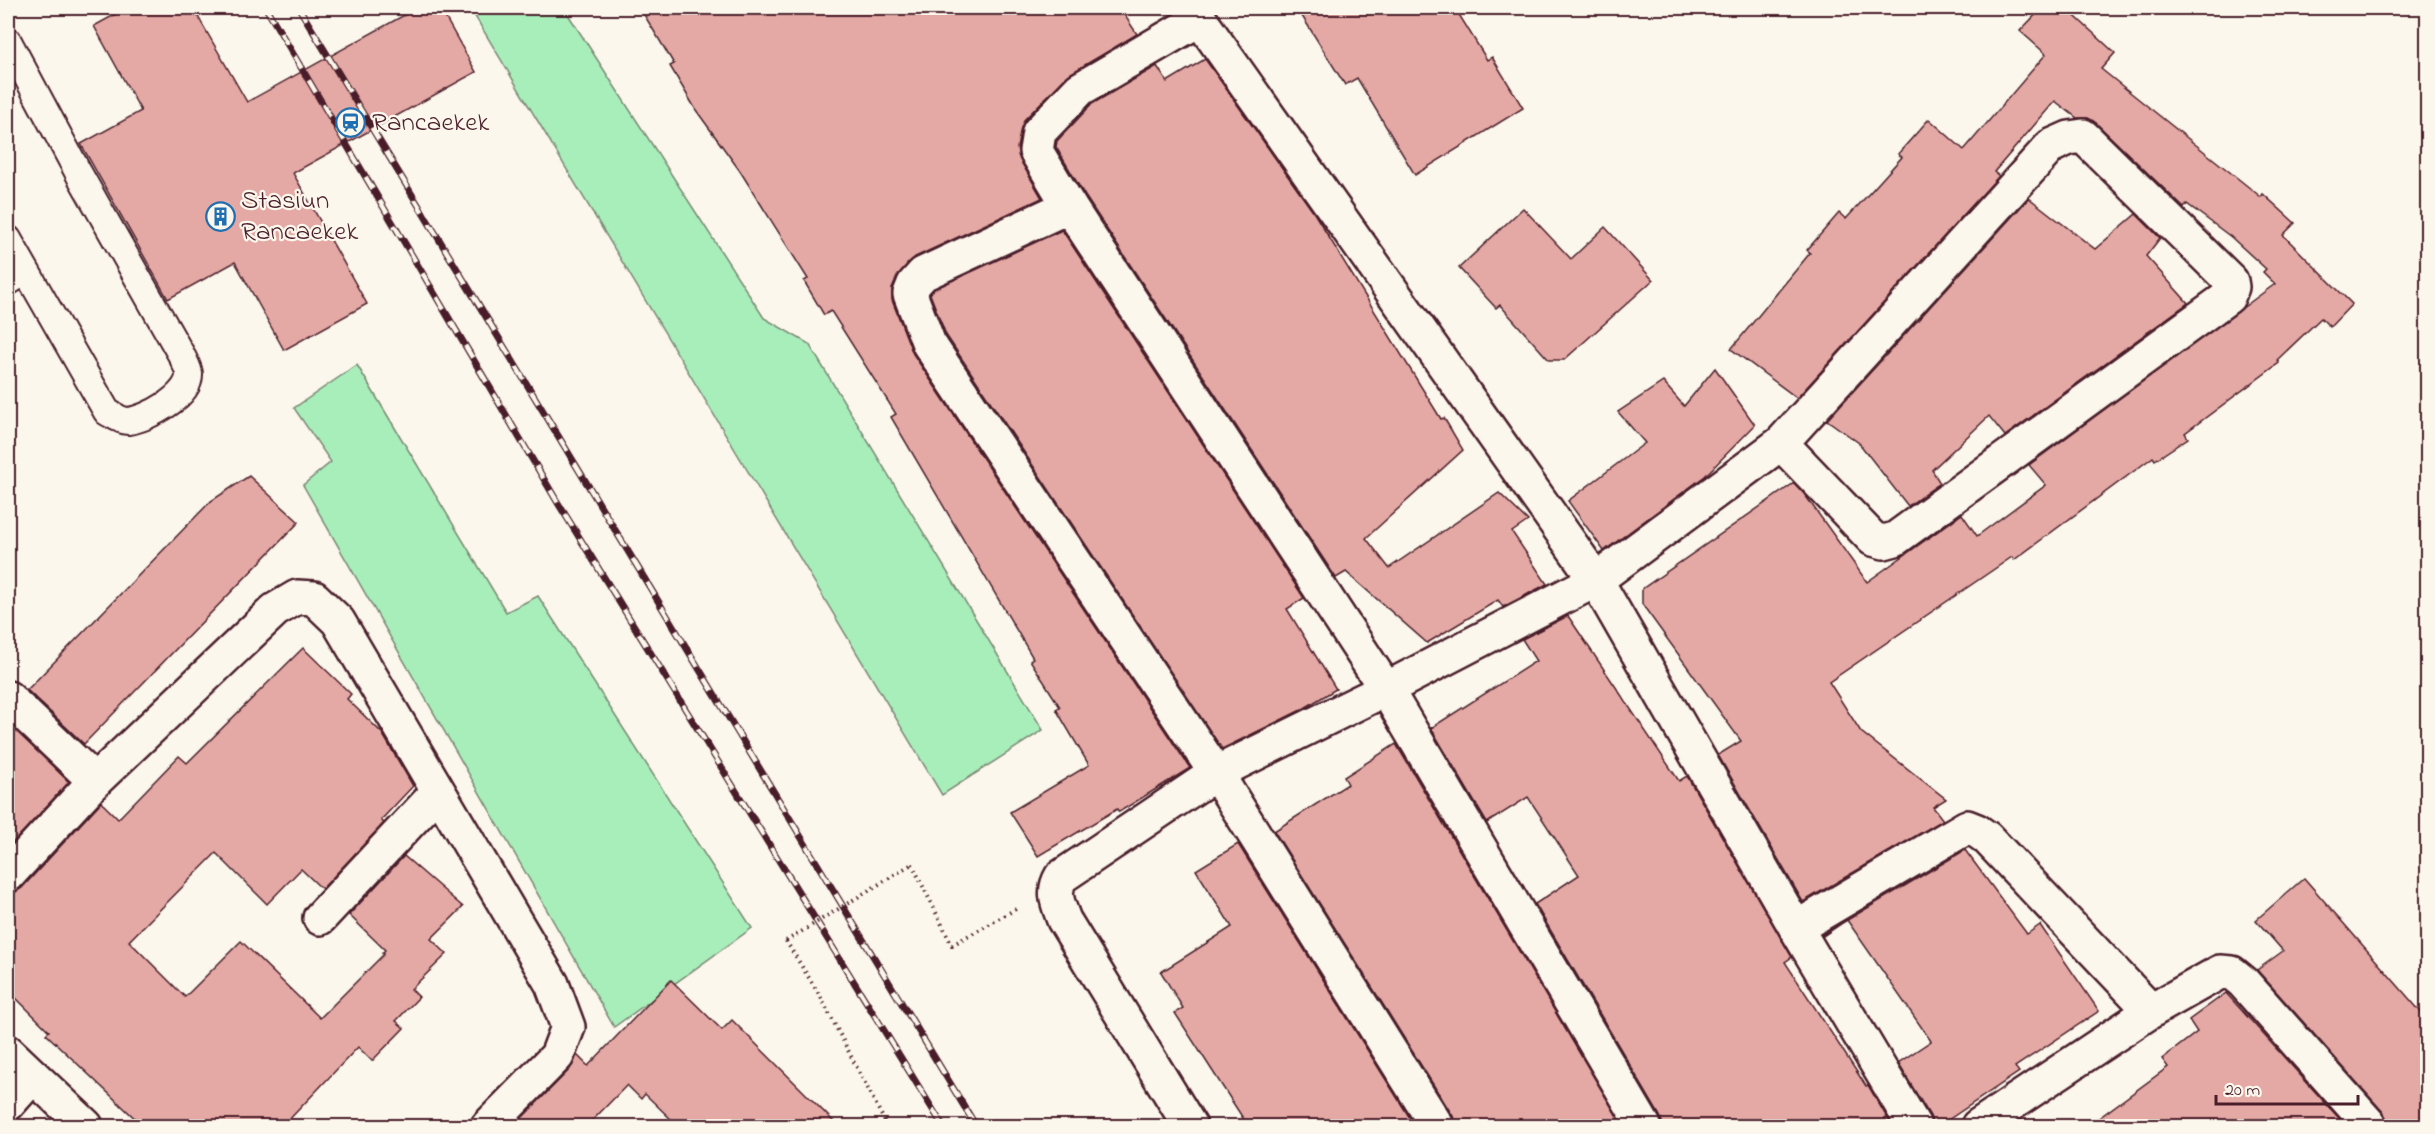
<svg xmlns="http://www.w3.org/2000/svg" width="2435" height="1134" font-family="'Indie Flower',sans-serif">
<rect width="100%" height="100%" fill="#fbf7ec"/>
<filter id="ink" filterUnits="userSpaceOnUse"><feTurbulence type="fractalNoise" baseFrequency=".0167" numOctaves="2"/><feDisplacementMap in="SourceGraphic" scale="12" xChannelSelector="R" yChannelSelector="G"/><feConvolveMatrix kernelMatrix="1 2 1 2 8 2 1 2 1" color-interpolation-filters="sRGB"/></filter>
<g filter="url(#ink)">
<g fill="#a8eeba" stroke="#798672" stroke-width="1.5">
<polygon points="470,8 564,8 764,318 809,344 1043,730 942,795"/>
<polygon points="357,365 506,612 538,596 752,928 614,1027 303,485 331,462 294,408"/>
</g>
<g fill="#e4a9a4" stroke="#4a1f2b" stroke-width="1.5">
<polygon points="127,8 193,8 247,102 417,8 440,8 476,72 293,173 367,304 284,350 235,262 168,299 81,144 141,111 94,26"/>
<polygon points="640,8 1120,8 1137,34 1067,76 1025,119 1021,128 1017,148 1020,160 1042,198 915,257 897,277 892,288 892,300 913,354 1190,768 1119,812 1117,809 1038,856 1010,812 1089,765 1056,709 1060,707 1030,660 1033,658 891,417 896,414 831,311 824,315 804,281 808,279 740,171 696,110 670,66 674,64"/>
<polygon points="1297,8 1455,8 1487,60 1492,57 1523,108 1415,175 1357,78 1345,85"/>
<polygon points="2042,8 2066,8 2115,53 2101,69 2261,197 2263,194 2295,223 2283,235 2352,304 2330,327 2321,318 2277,360 2279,363 2185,433 2188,438 2155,460 2153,457 2014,560 2012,557 1829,682 1861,732 1946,799 1933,807 1943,820 1803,902 1718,755 1741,741 1642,604 1642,589 1794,483 1805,495 1867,582 1962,514 1977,536 2046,485 2029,465 2275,284 2263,272 2266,269 2231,237 2187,204 2184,208 2096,123 2088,118 2077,118 2055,101 1994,172 1999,176 1797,398 1731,349 1810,253 1807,250 1839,213 1846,219 1902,157 1898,154 1929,119 1964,150 2046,54 2020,31"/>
<polygon points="1205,59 1314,213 1441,419 1444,418 1463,450 1366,538 1389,568 1499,493 1528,521 1512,532 1547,584 1503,607 1498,600 1427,643 1346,572 1336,578 1085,196 1056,147 1057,141 1092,104 1157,66 1167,82"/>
<polygon points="2029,198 2095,249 2136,214 2160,238 2146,256 2188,303 2005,436 1989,416 1932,470 1940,483 1908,506 1859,443 1827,420"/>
<polygon points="1523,208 1571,259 1605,227 1653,280 1564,360 1549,360 1500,305 1496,308 1459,268"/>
<polygon points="1062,230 1304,598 1287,609 1336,689 1303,709 1222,749 946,335 930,294 934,289"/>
<polygon points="1715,368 1755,425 1705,476 1604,551 1568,501 1645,443 1618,412 1663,382 1684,406"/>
<polygon points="249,476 299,522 84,744 27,690 211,501"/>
<polygon points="1568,616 1679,781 1687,776 1792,957 1785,962 1866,1086 1868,1085 1892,1126 1663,1126 1660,1116 1535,904 1579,875 1528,797 1487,823 1431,728 1536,661 1522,639"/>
<polygon points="303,648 351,694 347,699 382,733 413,786 381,820 384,823 322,889 301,869 267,904 216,853 129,941 185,997 241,941 320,1018 384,954 382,953 385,950 349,915 404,856 463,907 431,939 447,954 411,989 419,997 396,1021 404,1028 372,1061 358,1047 283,1126 143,1126 46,1034 49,1031 8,990 8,893 14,893 22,888 101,802 118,819 179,756 187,763"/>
<polygon points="8,723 69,782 8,848"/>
<polygon points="1396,744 1623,1126 1456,1126 1453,1116 1274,831 1348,784 1344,777"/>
<polygon points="1238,844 1415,1126 1248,1126 1175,1013 1183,1008 1161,972 1232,927 1196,870"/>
<polygon points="1965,850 2027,934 2040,925 2099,1011 2015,1067 2019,1072 1939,1126 1933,1126 1930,1116 1898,1063 1931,1041 1847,920 1823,936 1822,935"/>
<polygon points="2304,878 2427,1019 2427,1126 2389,1126 2383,1112 2257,970 2283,951 2256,920"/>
<polygon points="671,980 722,1030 732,1020 838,1126 678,1126 645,1094 641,1099 627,1085 587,1126 514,1126 570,1069 577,1055 588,1066"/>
<polygon points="2226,993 2346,1126 2088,1126 2168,1067 2162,1059 2197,1032 2189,1020"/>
</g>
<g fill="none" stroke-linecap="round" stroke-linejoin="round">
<defs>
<g id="service">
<path d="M8 41 79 174 182 356C184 361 189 369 189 374 190 396 147 419 128 421 121 421 113 415 107 412L8 239"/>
<polyline points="8,282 26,271"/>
</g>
<g id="minor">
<polyline points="1192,8 1596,580 1796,928 1914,1126"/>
<polyline points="1200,19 1080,89 1039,132 1036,151 1069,206 1386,689 1644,1126"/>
<polyline points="1069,206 923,274 914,284 910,294 929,344 1216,773 1437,1126"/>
<polyline points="8,698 95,781"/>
<polyline points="8,875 95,781 275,610 297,597 314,598 338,621 552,984 568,1027 557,1056 488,1126"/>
<polyline points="320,918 438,792"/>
<polyline points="1796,928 1967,827 1977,831 1987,838 2151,1011"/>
<polyline points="8,1052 86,1126"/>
<polyline points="8,1104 33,1076"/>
<path d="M1190 1126 1064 920C1058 904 1052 892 1061 877L1216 773 1386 689 1596 580 1781 443 2051 146 2069 138 2083 136 2231 281 2232 287 2228 297 1895 539 1884 542 1873 539 1781 443"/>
<polyline points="1978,1126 2151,1011 2220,972 2232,973 2243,982 2369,1124 2370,1126"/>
</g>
</defs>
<use href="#service" stroke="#4a1f2b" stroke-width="30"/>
<use href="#minor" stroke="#4a1f2b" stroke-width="38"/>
<g stroke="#4a1f2b" stroke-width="4" stroke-dasharray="1.5 4.5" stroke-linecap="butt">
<polyline points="912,864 952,945 1016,909"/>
<polyline points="786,941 819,994 887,1126"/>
</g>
<use href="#service" stroke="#fbf7ec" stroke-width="26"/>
<use href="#minor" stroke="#fbf7ec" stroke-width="33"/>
<defs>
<g id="rail">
<polyline points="266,8 558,503 943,1126"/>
<polyline points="299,8 976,1126"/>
</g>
</defs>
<use href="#rail" stroke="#4a1f2b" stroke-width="7"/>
<use href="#rail" stroke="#fbf7ec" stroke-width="4.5" stroke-dasharray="14" stroke-linecap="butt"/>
<polyline stroke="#4a1f2b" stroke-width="4" stroke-dasharray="1.5 4.5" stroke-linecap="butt" points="786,941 912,864"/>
</g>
</g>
<defs>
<symbol id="station-ring" viewBox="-11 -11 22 22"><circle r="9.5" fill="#fbf7ec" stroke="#1f6fb2" stroke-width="1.5"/><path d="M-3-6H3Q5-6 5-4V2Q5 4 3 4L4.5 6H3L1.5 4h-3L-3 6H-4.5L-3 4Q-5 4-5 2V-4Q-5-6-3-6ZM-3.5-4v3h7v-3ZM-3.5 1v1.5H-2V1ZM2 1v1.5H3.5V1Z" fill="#1f6fb2"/></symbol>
<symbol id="building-ring" viewBox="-11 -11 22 22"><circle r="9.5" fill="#fbf7ec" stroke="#1f6fb2" stroke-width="1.5"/><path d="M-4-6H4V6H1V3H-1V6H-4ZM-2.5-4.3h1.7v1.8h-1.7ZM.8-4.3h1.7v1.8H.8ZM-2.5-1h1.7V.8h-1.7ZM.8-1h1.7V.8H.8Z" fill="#1f6fb2"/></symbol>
</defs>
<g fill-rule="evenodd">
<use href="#station-ring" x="334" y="106" width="33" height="33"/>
<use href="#building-ring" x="204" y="200" width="33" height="33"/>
</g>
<g text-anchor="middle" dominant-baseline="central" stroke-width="4.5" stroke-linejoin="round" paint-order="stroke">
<g font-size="27" fill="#4a1f2b" stroke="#fbf7ec" text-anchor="start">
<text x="372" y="123">Rancaekek</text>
<text x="241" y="201">Stasiun<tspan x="241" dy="31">Rancaekek</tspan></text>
</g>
</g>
<rect width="2435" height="1134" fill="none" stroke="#fbf7ec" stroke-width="30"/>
<rect x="15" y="15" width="2405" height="1104" fill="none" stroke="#4a1f2b" stroke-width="2" filter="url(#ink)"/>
<path d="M2216 1095v9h142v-9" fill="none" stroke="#4a1f2b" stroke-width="3"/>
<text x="2225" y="1095" font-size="18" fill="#4a1f2b" stroke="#fbf7ec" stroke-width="4.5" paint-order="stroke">20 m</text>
</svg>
